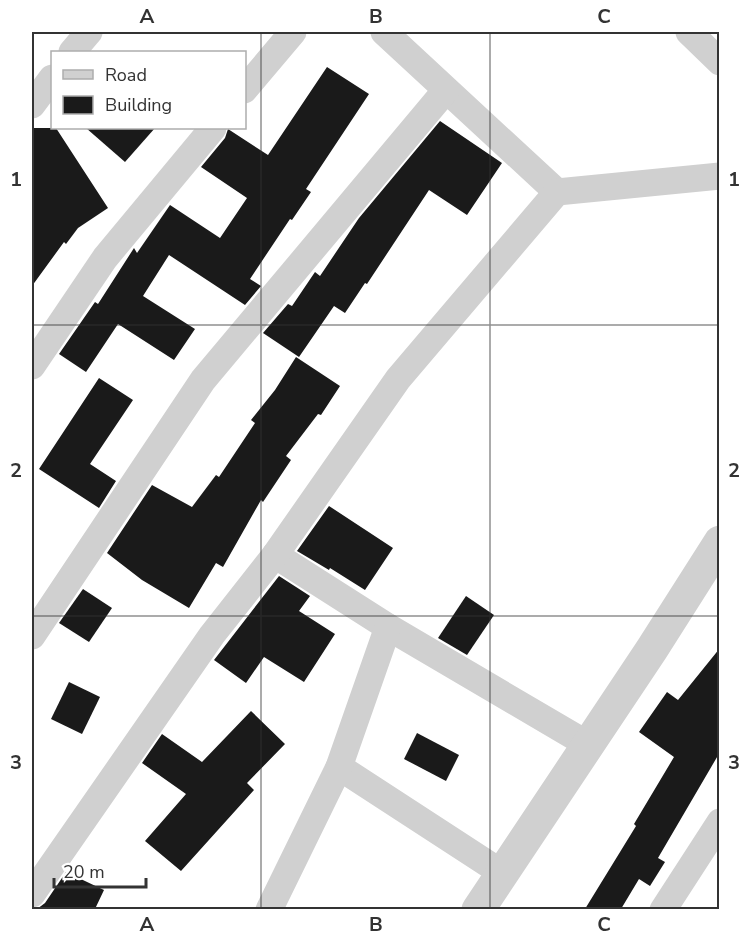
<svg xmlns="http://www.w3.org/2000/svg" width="751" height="941" font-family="'Nunito Sans',sans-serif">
<rect width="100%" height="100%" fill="#fff"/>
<g fill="#1a1a1a">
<polygon points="327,67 369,94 306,189 311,192 292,220 290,219 250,279 261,286 245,305 169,255 143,296 195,329 174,360 118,324 86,372 59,354 95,302 98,304 134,248 137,253 170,205 220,238 247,198 201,167 225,138 228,129 268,155"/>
<polygon points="440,121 502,163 467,215 429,190 367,284 365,283 345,313 334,306 299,357 263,333 288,304 292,306 315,272 320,276 359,218"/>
<polygon points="32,128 56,128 108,208 78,228 66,244 64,242 32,286"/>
<polygon points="86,128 155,128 125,162"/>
<polygon points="296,357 340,386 321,415 318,414 286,456 291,460 263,502 261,500 223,567 216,563 189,608 142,580 107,553 152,485 192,507 216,475 219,477 255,423 251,420 275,390"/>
<polygon points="99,378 133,400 90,464 116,481 99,508 39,469"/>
<polygon points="329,506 393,548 365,590 330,568 329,570 297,551"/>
<polygon points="279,576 310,596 299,611 335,634 304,682 264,657 246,683 214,660"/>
<polygon points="83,589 112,608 89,642 59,623"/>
<polygon points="466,596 494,615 467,655 438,638"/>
<polygon points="720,648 720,752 658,858 665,862 650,886 639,879 621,909 585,909 636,826 634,824 674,757 639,732 667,692 678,700"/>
<polygon points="69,682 100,697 82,734 51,719"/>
<polygon points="251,711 285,744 247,783 254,790 181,871 145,841 186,794 142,763 162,734 202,762"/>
<polygon points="417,733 459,755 446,781 404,759"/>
<polygon points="66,872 104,890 95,909 37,909 45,903"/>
</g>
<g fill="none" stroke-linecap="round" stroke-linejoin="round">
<g stroke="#d0d0d0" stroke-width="27">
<polyline points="384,32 557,192"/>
<polyline points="689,32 720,62"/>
<polyline points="72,52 89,32"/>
<polyline points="244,90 293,32"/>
<polyline points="32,105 52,78"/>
<polyline points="32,366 105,258 213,128"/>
<polyline points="275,555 388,627 587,744"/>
<polyline points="32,636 203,380 446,90"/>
<polyline points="339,767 502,873"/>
<polyline points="32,894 212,635 275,555 398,379 557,192 720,176"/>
<polyline points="269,910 339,767 388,627"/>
<polyline points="663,910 720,822"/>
</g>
<polyline stroke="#d0d0d0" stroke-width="33" points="478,910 652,649 720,542"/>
</g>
<path fill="none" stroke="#333" stroke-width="1.5" stroke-opacity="0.55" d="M261 32V910M490 32V910M32 325H720M32 616H720"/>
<rect width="751" height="941" fill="none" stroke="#ffffff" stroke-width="66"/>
<rect x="51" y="51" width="195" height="78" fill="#ffffff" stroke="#adadad" stroke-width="1.5"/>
<rect x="63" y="70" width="30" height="9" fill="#d0d0d0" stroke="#adadad" stroke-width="1.5"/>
<text x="105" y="81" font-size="18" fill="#333333">Road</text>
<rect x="63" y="96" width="30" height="18" fill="#1a1a1a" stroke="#adadad" stroke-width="1.5"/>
<text x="105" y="111" font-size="18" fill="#333333">Building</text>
<path d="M54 878v9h92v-9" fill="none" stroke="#333333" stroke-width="3"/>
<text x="63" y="878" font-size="18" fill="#333333" stroke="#ffffff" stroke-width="4.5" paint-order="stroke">20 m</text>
<rect x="33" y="33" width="685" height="875" fill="none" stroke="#333" stroke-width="2"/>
<g font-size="20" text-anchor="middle" font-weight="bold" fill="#333">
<text x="147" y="23">A</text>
<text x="376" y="23">B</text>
<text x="604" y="23">C</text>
<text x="16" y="186">1</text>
<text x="734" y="186">1</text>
<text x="16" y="477">2</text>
<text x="734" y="477">2</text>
<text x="16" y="769">3</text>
<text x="734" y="769">3</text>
<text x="147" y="931">A</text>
<text x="376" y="931">B</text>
<text x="604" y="931">C</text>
</g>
</svg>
